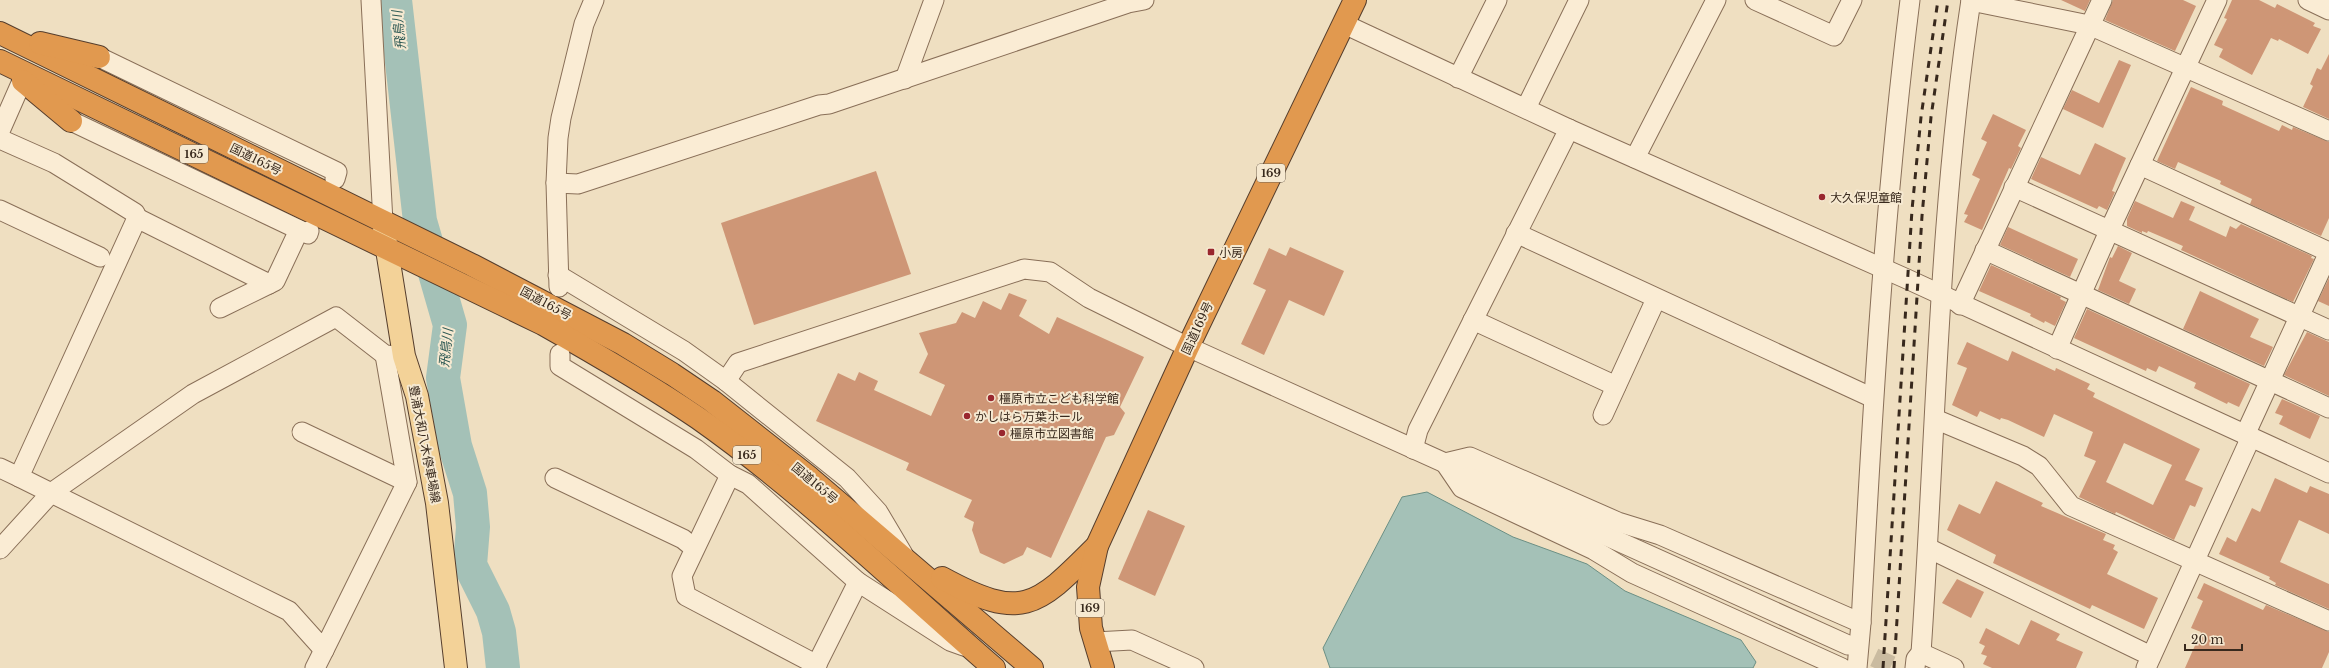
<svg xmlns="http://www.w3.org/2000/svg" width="2329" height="668" font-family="'Libre Baskerville','Noto Sans JP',serif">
<rect width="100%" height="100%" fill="#efdfc1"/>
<polygon fill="#a4c1b7" stroke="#6b8f84" points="1427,492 1513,537 1587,564 1625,591 1741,640 1756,662 1753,668 1330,668 1323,648 1402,497"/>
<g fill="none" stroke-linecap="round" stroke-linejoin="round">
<polyline stroke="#a4c1b7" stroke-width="34" points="395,0 420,221 450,325 443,378 455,446 470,493 473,527 470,565 493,611 499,632 503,668"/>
</g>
<g fill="#ce9676" fill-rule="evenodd">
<polygon points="2061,0 2090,0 2085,11"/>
<polygon points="2113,0 2183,0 2196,6 2175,51 2105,20"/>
<polygon points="2232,0 2259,0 2275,8 2277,4 2315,23 2313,26 2321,29 2308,54 2279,39 2278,41 2271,38 2252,75 2219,57 2223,49 2214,45 2227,19 2224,18"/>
<polygon points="2329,54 2329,119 2303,107 2313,86 2310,84 2317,68 2321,70"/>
<polygon points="2119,60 2131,65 2103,128 2063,109 2072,90 2099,103"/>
<polygon points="2191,87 2223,101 2222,105 2279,131 2282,125 2292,130 2293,127 2329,142 2329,218 2321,236 2250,204 2252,199 2220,184 2221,181 2178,162 2175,169 2157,161"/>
<polygon points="1993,114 2026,130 2018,146 2021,148 2011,169 2009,168 1982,230 1964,222 1968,215 1964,214 1980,179 1972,175 1987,142 1981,139"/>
<polygon points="2095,143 2126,158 2116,181 2112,191 2115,192 2107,210 2099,206 2097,209 2031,179 2041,157 2080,175"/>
<polygon points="876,171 911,274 754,325 721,223"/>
<polygon points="2135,201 2173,218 2181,201 2195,207 2189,220 2226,237 2230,226 2236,229 2241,224 2312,256 2311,258 2314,259 2293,302 2181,250 2183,246 2148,231 2147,233 2142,231 2142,233 2127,226 2127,219"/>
<polygon points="2008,227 2078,259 2070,277 2000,245"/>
<polygon points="2118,246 2132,253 2119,281 2136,289 2129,304 2098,290 2110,257 2112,258"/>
<polygon points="1290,247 1344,271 1324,316 1289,300 1264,355 1241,344 1266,290 1253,284 1269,248 1286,256"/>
<polygon points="1991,265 2061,297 2060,299 2066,302 2055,326 2045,321 2044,323 2030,316 2031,314 1979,291"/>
<polygon points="2329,278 2329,306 2318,301"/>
<polygon points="2200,291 2259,319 2250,337 2273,347 2264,366 2183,329"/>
<polygon points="1009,293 1027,300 1019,316 1049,334 1057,317 1144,357 1120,407 1125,413 1114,435 1106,437 1051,558 1027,547 1023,555 1004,564 980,553 972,530 974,522 964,517 972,500 906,470 909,463 816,421 838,373 855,381 859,372 878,381 874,390 931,416 945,385 919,373 928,354 919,333 956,323 962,312 975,318 983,301 1001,310"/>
<polygon points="2087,309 2250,384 2239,407 2228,402 2227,404 2194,388 2196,383 2159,366 2156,372 2147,368 2146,371 2074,338"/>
<polygon points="2307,332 2329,342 2329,396 2284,375"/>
<path d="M1967 342 2008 361 2012 351 2055 371 2056 368 2090 384 2087 389 2095 393 2093 397 2200 449 2185 480 2203 488 2195 507 2190 505 2174 540 2116 512 2115 514 2079 497 2096 461 2084 456 2093 432 2054 414 2044 437 2008 420 2001 418 2000 420 1980 411 1977 417 1952 405 1967 368 1957 364ZM2124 443 2172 465 2153 505 2106 482Z"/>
<polygon points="2282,399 2320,416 2310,439 2279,424 2283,416 2275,413"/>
<polygon points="2275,478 2307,493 2310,486 2329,494 2329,534 2299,520 2280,562 2329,584 2329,609 2275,585 2276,583 2269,579 2270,577 2219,554 2227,537 2236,542 2252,508 2260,512"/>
<polygon points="1996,481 2043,503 2041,506 2106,534 2103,540 2115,545 2113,549 2118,552 2107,574 2158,598 2144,629 2092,605 2090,609 1993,563 1996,555 1947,530 1959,504 1980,514"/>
<polygon points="1148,510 1185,526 1155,596 1118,579"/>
<polygon points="1957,579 1984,592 1971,618 1942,603"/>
<polygon points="2204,583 2263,610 2266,605 2329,632 2329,652 2322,668 2185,668 2201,632 2191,628 2203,601 2197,598"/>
<polygon points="2031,620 2060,634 2056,640 2083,652 2076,668 1992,668 1983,664 1987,656 1981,654 1985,646 1979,643 1986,628 2019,645"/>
</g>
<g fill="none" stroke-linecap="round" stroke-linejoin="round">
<polyline stroke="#cabba0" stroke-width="19" stroke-dasharray="19 10" stroke-linecap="butt" points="1848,645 1897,668"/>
<defs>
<g id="minor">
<polyline points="371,0 383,222"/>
<polyline points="1755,0 1834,36 1852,0"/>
<polyline points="2308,0 2329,10"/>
<polyline points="1971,1 2089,25 2329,131"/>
<polyline points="1344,24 1569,129 1907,279 2329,473"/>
<polyline points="99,57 337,172 335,179"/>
<polyline points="1458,78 1497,0"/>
<polyline points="905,79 934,0"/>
<polyline points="1526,108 1579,0"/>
<polyline points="71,121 308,234 309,231"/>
<polyline points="0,131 22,81"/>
<polyline points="0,139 54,163 135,213 137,218"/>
<polyline points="1635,158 1716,0"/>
<polyline points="2140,165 2329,252"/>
<polyline points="556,183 578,184 819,105 829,104 1128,3 1144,0"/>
<polyline points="2014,187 2329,330"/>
<polyline points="0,210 100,257"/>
<polyline points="299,230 275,281 269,284 137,218 19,477 289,611 324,650 407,482 385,355"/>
<polyline points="1516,233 1873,398"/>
<polyline points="1985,250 2329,408"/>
<polyline points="558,275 684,351 726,381 847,478 878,512 903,554"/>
<polyline points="559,287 556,183 558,138 561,118 584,24 594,0"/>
<polyline points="1960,305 2102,0"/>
<polyline points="220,308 269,284"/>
<polyline points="1473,320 1616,386"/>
<polyline points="2057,349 2110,229 2217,0"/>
<polyline points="560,354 560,366 696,449 730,475 748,484 858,582 950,641 964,646"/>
<polyline points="726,381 738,363 1024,269 1050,272 1089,298 1188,347 1848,645"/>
<polyline points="1603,415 1656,299"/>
<polyline points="1935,419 2023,456 2039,466 2071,506 2329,621"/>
<polyline points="302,432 407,482"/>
<polyline points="2245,435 2329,252"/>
<polyline points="1413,449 1418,430 1569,129"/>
<polyline points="0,468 19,477"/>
<polyline points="730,475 682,576 686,596 817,665"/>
<polyline points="555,478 683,539 694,548"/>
<polyline points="1928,548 2151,656"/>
<polyline points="0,549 51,493 193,394 336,317 385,355 398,356"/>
<path d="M1861 623C1872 415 1884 207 1910 0"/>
<polyline points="1095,642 1132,640 1194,668"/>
<path d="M1921 653C1936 435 1938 216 1971 0"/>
<polyline points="315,668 324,650"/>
<polyline points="815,668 858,582"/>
<polyline points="1842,668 1632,573 1594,550 1462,488 1445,463 1470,457 1618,522 1660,535 1861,623 1857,668"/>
<polyline points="1915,668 1916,659 1921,653 1954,668"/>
<polyline points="2146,668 2251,437"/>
</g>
<polyline id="major" points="384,231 404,356 417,396 437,503 456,668"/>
<g id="highway">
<polyline points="0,33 472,265 623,344 672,374 712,401 810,478 1032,668"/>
<polyline points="40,43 99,57"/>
<path d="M0 61 543 324C596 354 648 384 698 418 803 492 897 584 994 668"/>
<polyline points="23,81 71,121"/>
<path d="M942 578C1023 622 1036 607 1097 546"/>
<polyline points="1103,668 1091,628 1088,587 1097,546 1188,347 1355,0"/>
</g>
</defs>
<use href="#minor" stroke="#896f58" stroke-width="21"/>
<use href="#major" stroke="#563e2d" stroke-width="24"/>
<use href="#highway" stroke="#563e2d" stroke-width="24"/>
<use href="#minor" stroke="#faecd4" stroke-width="19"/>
<use href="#major" stroke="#f3d298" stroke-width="22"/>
<use href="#highway" stroke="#e1994f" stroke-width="22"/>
<g stroke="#38291d" stroke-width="3" stroke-dasharray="7 7" stroke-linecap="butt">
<polyline points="1883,668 1912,210 1921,117 1938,0"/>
<polyline points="1894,668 1922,216 1931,117 1948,0"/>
</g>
</g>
<g fill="#99272e" stroke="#f6e9d1" stroke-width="1.5">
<circle cx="1822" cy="197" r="4"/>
<rect x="1207" y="248" width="8" height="8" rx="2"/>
<circle cx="991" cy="398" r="4"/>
<circle cx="967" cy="416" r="4"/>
<circle cx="1002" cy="433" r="4"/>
</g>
<g text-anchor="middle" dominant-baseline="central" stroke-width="4" stroke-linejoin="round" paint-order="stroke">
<g fill="#f6e9d1" stroke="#716353" stroke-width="1">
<rect x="180" y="145" width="28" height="18" rx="3"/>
<rect x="1257" y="164" width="28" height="18" rx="3"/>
<rect x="733" y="446" width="28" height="18" rx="3"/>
<rect x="1076" y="599" width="28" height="18" rx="3"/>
</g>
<g font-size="11" font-weight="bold" fill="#38291d">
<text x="194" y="154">165</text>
<text x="1271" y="173">169</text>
<text x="747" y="455">165</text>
<text x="1090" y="608">169</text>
</g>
<g font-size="12" fill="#38291d" stroke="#f6e9d1">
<text transform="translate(256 159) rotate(26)">国道165号</text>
<text transform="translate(546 303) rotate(28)">国道165号</text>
<text transform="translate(1197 328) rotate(-65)">国道169号</text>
<text transform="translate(425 444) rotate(79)">豊浦大和八木停車場線</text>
<text transform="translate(815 483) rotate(40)">国道165号</text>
</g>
<g font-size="12" fill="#38291d" stroke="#f6e9d1" text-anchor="start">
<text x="1830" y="197">大久保児童館</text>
<text x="1219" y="252">小房</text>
<text x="999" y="398">橿原市立こども科学館</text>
<text x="975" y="416">かしはら万葉ホール</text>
<text x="1010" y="433">橿原市立図書館</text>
</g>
<g font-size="13" font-style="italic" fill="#2c5853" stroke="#f6e9d1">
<text transform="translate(399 30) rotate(-96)">飛鳥川</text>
<text transform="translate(446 348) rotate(-84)">飛鳥川</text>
</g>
</g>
<path d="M2185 644v6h57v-6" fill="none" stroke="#38291d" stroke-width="2"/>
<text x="2191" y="644" font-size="12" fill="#38291d" stroke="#f6e9d1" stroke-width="3" paint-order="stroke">20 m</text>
</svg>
